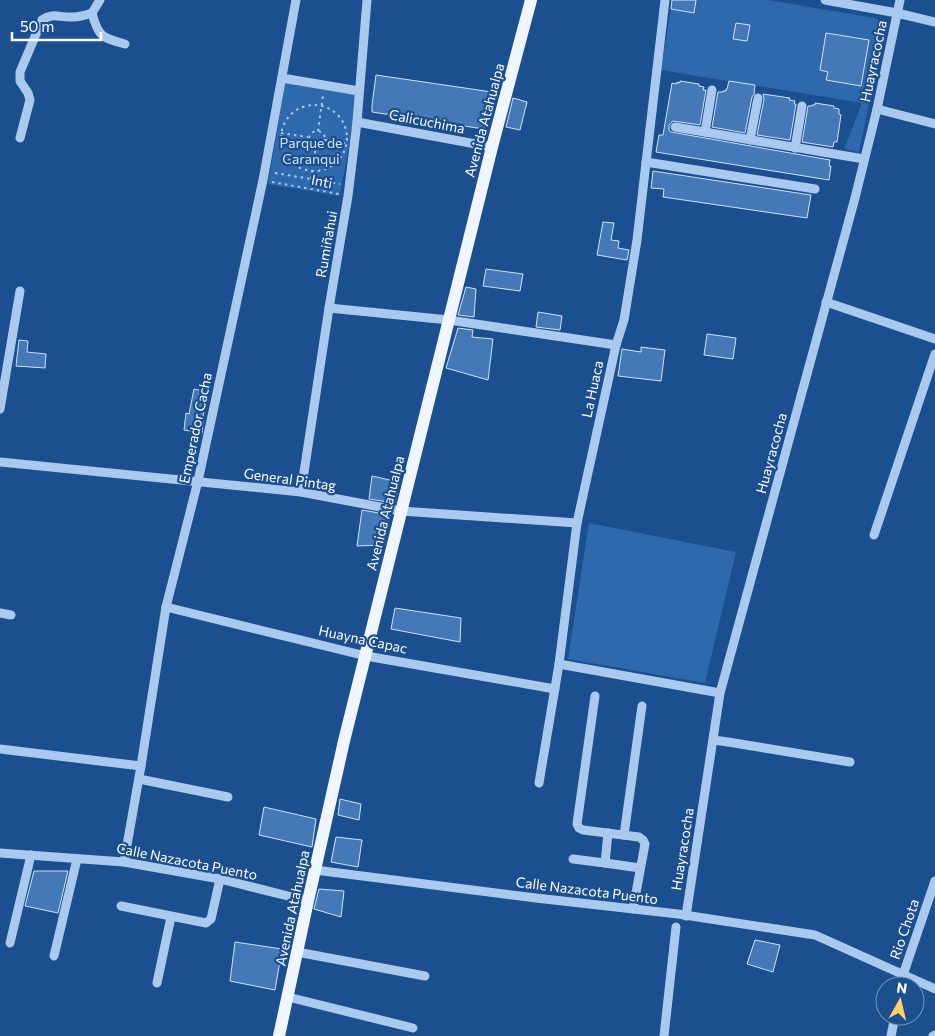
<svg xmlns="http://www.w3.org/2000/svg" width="935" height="1036" font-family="Commissioner,sans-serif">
<rect width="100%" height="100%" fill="#1b4f8f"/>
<g fill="#2e69ad">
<polygon points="696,0 768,0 875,18 883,23 885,26 859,152 844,149 862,103 661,70 671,9 694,13"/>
<polygon points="286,80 358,92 340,196 268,184"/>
<polygon points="589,523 736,552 705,683 568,659"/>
</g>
<g fill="#4478b7" stroke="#cfe3fa">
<polygon points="672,0 696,0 694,13 671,9"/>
<polygon points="736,23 750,25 747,41 733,39"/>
<polygon points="826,33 869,40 861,86 826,80 828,72 820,70"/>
<polygon points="376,75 492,92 484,129 372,112 372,105"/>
<polygon points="680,81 699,84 699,86 704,87 703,90 706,90 700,125 673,121 669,125 669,130 671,132 830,160 829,166 831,166 829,180 656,152 659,135 663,135 672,83 677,84 677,82 680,83"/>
<polygon points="729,81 755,85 754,93 755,93 752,97 745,133 712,127 718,92 723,92 723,91 726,91 726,89 727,89"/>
<polygon points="763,94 790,98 789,100 795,101 794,104 796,104 790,140 757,135 764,99"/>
<polygon points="513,98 527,102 520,130 506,127"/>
<polygon points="815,103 834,106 834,108 839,109 839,114 841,115 837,142 834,142 833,147 802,142 808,106 812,106 812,105 815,105"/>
<polygon points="653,171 811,195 807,218 663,197 664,189 651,188"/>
<polygon points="603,222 614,223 611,240 619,241 618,248 629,250 627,260 597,255"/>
<polygon points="486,269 523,274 520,291 483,286"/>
<polygon points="466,287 476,289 474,317 458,315"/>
<polygon points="538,312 562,316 560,330 536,327"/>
<polygon points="458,328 473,330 472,337 493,339 488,380 446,368"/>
<polygon points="707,334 736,338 733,359 704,355"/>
<polygon points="19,340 28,341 27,352 46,354 45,368 16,366"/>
<polygon points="641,347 665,350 661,381 618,376 622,349 641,352"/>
<polygon points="194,389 208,392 203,416 204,416 202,433 184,430 186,413 189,414"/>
<polygon points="372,476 399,482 395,503 369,499"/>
<polygon points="362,510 390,515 384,545 357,546"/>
<polygon points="395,608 461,618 460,642 391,629"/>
<polygon points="340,799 361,804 359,820 338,815"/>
<polygon points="264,807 316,819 312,847 259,835"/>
<polygon points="336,837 362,840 358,867 331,862"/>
<polygon points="34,871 68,871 58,913 25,906"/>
<polygon points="319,889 344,891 341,917 314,909"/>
<polygon points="755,940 780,945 773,972 747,964"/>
<polygon points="235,942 282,949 275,990 230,981"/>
</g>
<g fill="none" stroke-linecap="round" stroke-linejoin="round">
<g stroke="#a9c9ee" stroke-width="2" stroke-dasharray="2.5 4" stroke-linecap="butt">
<circle cx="314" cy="138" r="33"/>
<circle cx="317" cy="139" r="8"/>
<polyline points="318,131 323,95"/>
<polyline points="281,133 308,137"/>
<polyline points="325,140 345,143"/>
<polyline points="275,173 340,184"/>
<polyline points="311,179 316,147"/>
<polyline points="272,182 339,194"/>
</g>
<g stroke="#a9c9ee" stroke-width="9">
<polyline points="825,0 897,13 935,22"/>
<path d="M92 13C98 37 103 38 125 44"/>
<polyline points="282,78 359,91"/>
<polyline points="877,109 935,124"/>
<polyline points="357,122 492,147"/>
<polyline points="675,127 864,159"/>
<polyline points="705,132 712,90"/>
<path d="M20 138 30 100 28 93 20 81V72L42 20C53 12 60 18 73 17 79 17 86 15 92 13L100 0"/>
<polyline points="750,140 758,98"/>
<polyline points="795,148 802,106"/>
<polyline points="646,162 815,189"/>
<polyline points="826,302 935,339"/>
<polyline points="329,308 449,320 616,345"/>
<polyline points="0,409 20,291"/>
<polyline points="0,462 301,492 401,511 577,523"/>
<polyline points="301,492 329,308 348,196 357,122 367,0"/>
<polyline points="874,535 935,354"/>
<polyline points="166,607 366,656 555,689"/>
<polyline points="0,613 11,615"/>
<polyline points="559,664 720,693"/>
<polyline points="595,696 577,824 579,828 583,830 639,837 643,840 645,844 633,909"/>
<polyline points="713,740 728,742 850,762"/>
<polyline points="0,749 141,766"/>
<polyline points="139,779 228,797"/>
<polyline points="539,783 559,664 577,523 616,345 624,320 637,240 665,0"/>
<polyline points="608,833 605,863 640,868"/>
<polyline points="624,835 642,706"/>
<polyline points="0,853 124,862 220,879 308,901"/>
<polyline points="573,859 605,863"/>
<polyline points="124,862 141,766 166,607 198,481 263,180 296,0"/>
<polyline points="315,870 536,898 678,914 815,935 935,989"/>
<polyline points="121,906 206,923 211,919 220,879"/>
<polyline points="686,916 720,693 855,198 877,109 900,0"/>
<polyline points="10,943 31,855"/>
<polyline points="297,952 425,976"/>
<polyline points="54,956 77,859"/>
<polyline points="157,983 171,917"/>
<polyline points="901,986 903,975 935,881"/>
<polyline points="288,997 413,1028"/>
<polyline points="664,1036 676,927"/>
<polyline points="891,1036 895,1016"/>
<polyline points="933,1036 935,1035"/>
</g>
<polyline stroke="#f0f6ff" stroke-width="12" points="279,1036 308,901 344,741 492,147 531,0"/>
</g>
<g text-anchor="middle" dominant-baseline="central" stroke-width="4.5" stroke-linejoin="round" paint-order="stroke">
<g font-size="14" fill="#fff" stroke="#1b4f8f">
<text transform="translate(873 61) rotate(-78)">Huayracocha</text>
<text transform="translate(484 120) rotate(-75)">Avenida Atahualpa</text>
<text transform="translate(427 121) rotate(11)">Calicuchima</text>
<text transform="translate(322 181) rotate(11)">Inti</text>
<text transform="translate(326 244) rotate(-80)">Rumiñahui</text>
<text transform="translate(592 389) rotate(-78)">La Huaca</text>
<text transform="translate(195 428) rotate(-78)">Emperador Cacha</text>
<text transform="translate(771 453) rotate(-75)">Huayracocha</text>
<text transform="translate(290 479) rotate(8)">General Pintag</text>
<text transform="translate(385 513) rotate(-76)">Avenida Atahualpa</text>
<text transform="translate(363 639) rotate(12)">Huayna Capac</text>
<text transform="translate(682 849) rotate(-81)">Huayracocha</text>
<text transform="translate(187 861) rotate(11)">Calle Nazacota Puento</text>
<text transform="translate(587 890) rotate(7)">Calle Nazacota Puento</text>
<text transform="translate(292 908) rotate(-78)">Avenida Atahualpa</text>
<text transform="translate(904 929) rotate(-71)">Rio Chota</text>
</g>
<g font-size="14" fill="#cfe3fa" stroke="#1b4f8f">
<text x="311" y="142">Parque de<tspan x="311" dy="16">Caranqui</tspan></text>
</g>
</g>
<g transform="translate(900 1001) rotate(8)"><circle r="24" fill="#1b4f8f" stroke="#7695bc"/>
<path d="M0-4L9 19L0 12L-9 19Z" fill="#ffd166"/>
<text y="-8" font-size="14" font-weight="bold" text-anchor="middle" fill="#ffffff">N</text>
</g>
<path d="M12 32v8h89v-8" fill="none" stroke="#ffffff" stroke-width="2.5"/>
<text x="20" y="32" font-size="15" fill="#ffffff" stroke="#1b4f8f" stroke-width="4" paint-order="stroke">50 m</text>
</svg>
